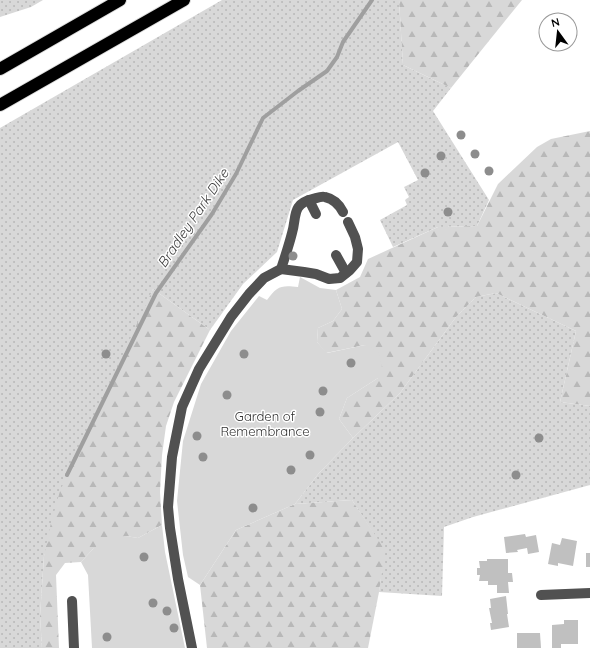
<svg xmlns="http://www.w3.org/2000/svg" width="590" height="648" font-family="Quicksand,sans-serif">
<defs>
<pattern id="grass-dots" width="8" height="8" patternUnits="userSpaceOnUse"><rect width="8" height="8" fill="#d8d8d8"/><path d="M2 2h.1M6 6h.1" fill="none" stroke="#b8b8b8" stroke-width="1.8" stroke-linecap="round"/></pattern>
<pattern id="forest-firs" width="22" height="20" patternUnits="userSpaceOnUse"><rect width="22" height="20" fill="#d8d8d8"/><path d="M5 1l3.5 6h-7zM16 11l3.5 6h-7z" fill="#b8b8b8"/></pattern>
</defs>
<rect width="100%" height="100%" fill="#fff"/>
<g fill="url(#grass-dots)">
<polygon points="0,0 43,0 31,7 0,17"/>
<polygon points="222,0 399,0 403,65 451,88 433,111 489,200 477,226 438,227 393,247 380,220 407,205 405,200 409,197 404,187 418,180 398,142 293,200 277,252 243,284 210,330 153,289 44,556 40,616 42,648 0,648 0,128"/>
<polygon points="496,293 576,331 560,402 590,406 590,485 473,517 444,527 442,596 379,592 384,550 352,500 295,504 319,473 353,438 400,393 456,317 476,297"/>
</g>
<g fill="url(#forest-firs)">
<polygon points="399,0 522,0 451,88 403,65"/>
<polygon points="590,131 590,406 560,402 576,331 496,293 476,297 456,317 400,393 353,438 339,419 347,398 378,378 365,345 326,353 317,342 318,328 333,321 342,309 336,290 360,277 368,259 438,227 477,226 498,184 537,147 551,139"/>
<polygon points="153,289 210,330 174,402 166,426 162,455 160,492 162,525 138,538 126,536 93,549 81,562 65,563 56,575 59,648 42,648 40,616 44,556 50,527 60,491"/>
<polygon points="352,500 385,550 379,592 368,648 207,648 200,585 236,530 295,504"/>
</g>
<g fill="#d8d8d8">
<path d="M300 277 320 288 336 290 342 309 333 321 318 328 317 342 327 353 365 345 378 351 382 366 378 378 347 398 339 419 353 438 319 473 295 504 236 530 200 585 188 577 183 555 177 501 183 441 201 384 231 331 259 296 267 300C277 286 281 285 298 287Z"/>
<polygon points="162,525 165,552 185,648 92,648 88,575 81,562 93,549 109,537 126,536 138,538"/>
</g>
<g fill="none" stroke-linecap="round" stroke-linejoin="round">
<polyline stroke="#9f9f9f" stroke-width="4" points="67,475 156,293 212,214 236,174 263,118 298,91 327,71 337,57 343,42 372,0"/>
</g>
<g fill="#c0c0c0">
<polygon points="525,534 526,537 536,535 539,552 528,554 527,548 517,550 518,552 506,553 504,537"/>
<polygon points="562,538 577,541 573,566 558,563 558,566 548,564 552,543 560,545"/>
<rect x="586" y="553" width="4" height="14"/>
<polygon points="487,559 508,559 508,573 512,573 513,582 508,582 509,593 497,593 497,585 488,585 488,581 479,581 480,575 477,575 477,568 480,568 479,561 487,561"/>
<polygon points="506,596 508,614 507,614 509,627 491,630 490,623 492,623 489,608 491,608 490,599"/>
<polygon points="564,620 578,620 578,644 561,644 561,648 552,648 552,625 564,624"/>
<polygon points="517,633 540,633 541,648 517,648"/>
</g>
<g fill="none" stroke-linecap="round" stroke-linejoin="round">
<defs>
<g id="highway">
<polyline points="0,69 120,0"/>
<polyline points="0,105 184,0"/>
</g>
</defs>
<use href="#highway" stroke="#dbdbdb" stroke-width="14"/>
<g stroke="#515151" stroke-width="10">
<polyline points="309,200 316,214"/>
<polyline points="336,255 346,273"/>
<polyline points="281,269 304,272 316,274 329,279 340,278 350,270 357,262 358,249 355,237 348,222"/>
<polyline points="541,595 590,593"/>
<polyline points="72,601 74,648"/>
<path d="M192 648 178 579 170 528 168 507 172 457 182 407 199 369 231 317 249 294 264 278 281 269C285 257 289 245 292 233 297 217 291 204 313 199 317 198 321 196 325 197 334 199 339 204 343 212"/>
</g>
<use href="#highway" stroke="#000" stroke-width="12"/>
</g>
<g fill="#8d8d8d">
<circle cx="461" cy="135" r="4.5"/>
<circle cx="475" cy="154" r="4.5"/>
<circle cx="441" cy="156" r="4.5"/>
<circle cx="489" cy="171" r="4.5"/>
<circle cx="425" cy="173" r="4.5"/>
<circle cx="448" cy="212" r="4.5"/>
<circle cx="293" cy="256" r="4.5"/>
<circle cx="106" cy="354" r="4.5"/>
<circle cx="244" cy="354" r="4.5"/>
<circle cx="351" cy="363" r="4.5"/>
<circle cx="323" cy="391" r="4.5"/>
<circle cx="227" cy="395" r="4.5"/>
<circle cx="320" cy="412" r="4.5"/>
<circle cx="197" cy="436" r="4.5"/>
<circle cx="539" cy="438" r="4.5"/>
<circle cx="310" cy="455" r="4.5"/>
<circle cx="203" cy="457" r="4.5"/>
<circle cx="291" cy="470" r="4.5"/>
<circle cx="516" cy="475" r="4.5"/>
<circle cx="253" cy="508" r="4.5"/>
<circle cx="144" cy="557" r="4.5"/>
<circle cx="153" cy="603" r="4.5"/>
<circle cx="167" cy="611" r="4.5"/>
<circle cx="174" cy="628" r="4.5"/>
<circle cx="107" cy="637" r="4.5"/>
</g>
<g text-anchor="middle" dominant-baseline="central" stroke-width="3" stroke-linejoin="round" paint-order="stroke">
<g font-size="13" fill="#2f2f2f" stroke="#fff">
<text x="265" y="416">Garden of<tspan x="265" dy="15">Remembrance</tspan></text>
</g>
<g font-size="14" font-style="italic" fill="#404040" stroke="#fff">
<text transform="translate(193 218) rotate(-56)">Bradley Park Dike</text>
</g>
</g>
<g transform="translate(558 32) rotate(345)"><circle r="19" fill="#ffffff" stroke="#999999"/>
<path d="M0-3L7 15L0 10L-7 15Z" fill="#000000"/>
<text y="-6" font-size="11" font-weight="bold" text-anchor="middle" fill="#000000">N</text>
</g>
</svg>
